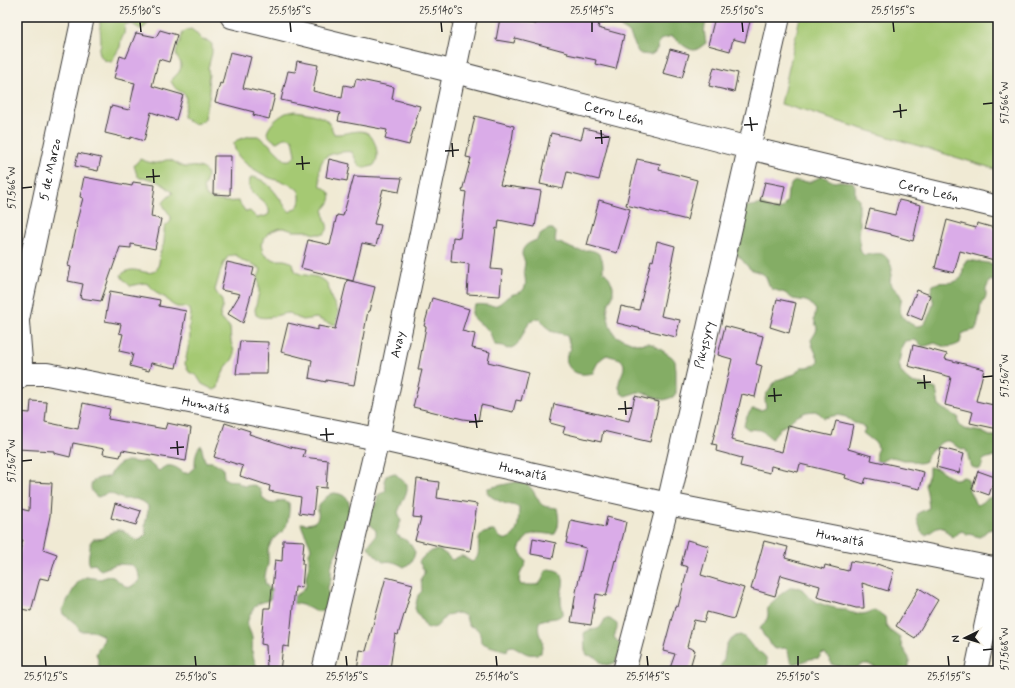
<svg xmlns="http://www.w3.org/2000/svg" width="1015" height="688" font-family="Mynerve,sans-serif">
<rect width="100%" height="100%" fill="#f7f3e8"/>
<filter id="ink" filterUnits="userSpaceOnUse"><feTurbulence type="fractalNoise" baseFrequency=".025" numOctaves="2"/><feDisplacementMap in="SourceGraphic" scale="8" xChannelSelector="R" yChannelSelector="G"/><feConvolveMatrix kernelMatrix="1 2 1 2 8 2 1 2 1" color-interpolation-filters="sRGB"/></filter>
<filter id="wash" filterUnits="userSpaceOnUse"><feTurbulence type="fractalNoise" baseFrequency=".012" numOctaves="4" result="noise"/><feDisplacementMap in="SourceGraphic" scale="16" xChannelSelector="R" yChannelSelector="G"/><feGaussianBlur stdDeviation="0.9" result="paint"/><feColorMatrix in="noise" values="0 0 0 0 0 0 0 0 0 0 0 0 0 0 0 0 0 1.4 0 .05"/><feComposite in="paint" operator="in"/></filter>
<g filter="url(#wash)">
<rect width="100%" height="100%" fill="#f0ead4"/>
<g fill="#a5c973" stroke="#607248">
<polygon points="100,17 146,17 148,23 144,28 140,29 132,24 125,24 124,34 121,40 120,47 114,57 113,61 111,62 104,60 100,55 99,50 101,44 100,23"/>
<polygon points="800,17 998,17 998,170 781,104"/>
<path d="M191 29 195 32 202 40 208 41 212 44V53L208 68 209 75 208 79 210 95 206 108 205 119C195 126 193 125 183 117 183 109 188 101 185 94 177 90 175 89 171 81 175 75 181 73 181 65 181 61 178 60 177 57 175 51 178 47 180 42 183 35 180 31 191 29Z"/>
<path d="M294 111C303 112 323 115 328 122 331 125 332 130 334 134 345 135 355 129 365 132 375 135 381 157 374 165 372 167 368 167 365 167 362 167 362 168 360 166 356 163 355 156 352 152 347 151 341 152 336 153 318 156 318 171 321 186 334 193 333 200 323 210 325 214 324 216 325 219 327 226 330 228 324 234H315L307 231H293L284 228H280L272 231 268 233 261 244 263 253 266 256 275 260H284L288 261 292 263 296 272 300 274 317 277 325 281 328 285 331 298 339 313 337 325 328 323 316 318 302 320 294 316 290 313C279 313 265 322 256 315L255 310 259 292 258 277 260 273 261 269 251 263H247L243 261 236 255C233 255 229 255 227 258 221 265 218 281 215 290 217 295 221 297 222 301 224 306 220 313 220 319L228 325 230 328 231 342 234 351V356L232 360 226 367 220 379 218 388 214 390 202 384 197 376 189 372 185 364 190 337 189 327 191 314 190 310 186 307H177L173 305 169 302 166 298 158 294 148 284 144 283 135 285 130 286 123 279 121 275C133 263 145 277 155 271 156 270 158 268 158 266 160 262 159 258 160 253 161 249 164 246 164 241 165 236 163 231 165 226 179 218 165 213 163 203L166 199 173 193C167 187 159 181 150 179 147 178 143 179 140 178 136 176 136 170 134 166L137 162 140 159C145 161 152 164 158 163 162 162 166 159 170 160 175 161 179 166 184 167 189 168 193 166 197 167 211 168 207 180 203 189L207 197C217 202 227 202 238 201L246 212 250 211 257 218 266 216 269 214C272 198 241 197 251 177 256 177 259 179 263 181 276 189 280 202 290 212 292 210 296 208 298 206 301 202 301 192 297 189 290 183 279 181 270 178 267 177 265 175 262 174 250 167 234 158 234 143L237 140 250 136H258L269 144 285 160C291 161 293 159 296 154L293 140C287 136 283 138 277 142 272 140 270 138 267 133 269 125 277 118 284 114 287 112 291 112 294 111Z"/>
</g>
<g fill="#84ad65" stroke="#506440">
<path d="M614 17H709C703 27 704 31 706 43 703 45 699 49 695 50 688 51 677 40 672 36L664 38 660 40 657 49 654 53 650 55 641 54 638 52 630 34 627 31 619 26Z"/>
<path d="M822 176 834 182 839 181 853 182 855 186V196L859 199V213L858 217 860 221V226L859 239 860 248 861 252 864 255C875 255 882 249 889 261 890 264 892 266 892 269 892 273 890 278 890 282 891 288 899 291 901 297 902 301 900 305 900 309 899 317 909 323 915 326 918 326 922 326 924 324 927 321 932 308 933 304 934 300 932 298 931 294 930 291 932 288 933 285 943 279 952 287 962 277L964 263 968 260 994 264 998 267V283L990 280 986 289V297L981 304 980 313 977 326 975 330 966 332 962 334 960 343C951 348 945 348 935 343L926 346H922L915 340 905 341 902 346 899 363 901 372 910 382 923 384 936 389 939 406C945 411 953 413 959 418L958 422 961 427 964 429 982 432 990 436H998V458C992 457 988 457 983 460L982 465 980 469 971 467C968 461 969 455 966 450 962 449 959 448 956 446 954 445 953 443 951 442 945 439 939 443 936 448 929 451 928 455 926 461 917 465 917 462 910 460 907 460 905 460 903 460 892 457 891 455 881 462L877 461C875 456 875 453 878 449L877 444 863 433 865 429 862 425 854 423 846 417 842 416 837 415 824 418 819 413 815 411 806 412 794 418 788 424 780 428 772 439 761 430 748 429 744 426C745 419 748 414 752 409L761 410 766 408 765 399 766 394 769 391 774 383 777 380 795 374 801 367C808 367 812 367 818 363V358L812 345 811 340 816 332 817 328 814 319 816 310 810 303 806 301 793 299 785 293 772 289 769 285 766 277 763 274 750 269 735 252 743 207C749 206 755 206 761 204L773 210H778L782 209 787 201 788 191 792 183 796 181 810 182Z"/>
<path d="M549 229H553L556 233 555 242C563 243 569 248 576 250 580 251 585 250 589 250 603 252 603 260 603 271L609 277 613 286V295L609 303 607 312 610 326 614 334 618 337 636 344 649 343 654 345 672 357 675 361 676 370V393L673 397 664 400 660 399 648 394 638 392 625 396 621 393C620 390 618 386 619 383 620 375 629 366 620 359 616 357 611 357 607 355 599 359 596 365 593 373 587 374 582 375 577 373 566 369 563 356 571 349L567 336 563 334 550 331 542 321 539 318C519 323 527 346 507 349L503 346 495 345C492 341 492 337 490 333 486 324 464 319 475 305 482 303 490 307 497 305 502 303 505 298 509 296 513 293 520 294 523 290 528 285 524 275 524 269 524 267 525 265 525 263 525 260 522 257 522 254 522 246 530 242 537 240 539 233 543 232 549 229Z"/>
<path d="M201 445 204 458 206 462C213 461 217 464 223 468L224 477 227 480C230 481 233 480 236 481 239 483 241 485 244 486 249 486 255 483 259 488 263 493 260 499 269 503 277 506 279 496 289 503 290 509 288 525 284 530 279 534 274 537 271 543 266 551 269 555 268 564 267 570 264 575 265 582 266 586 270 589 273 591 271 603 266 600 258 604 253 607 250 615 248 620 246 627 251 631 252 638 253 645 251 651 254 659 255 664 258 666 257 671H96L99 668V663L96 654 104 639 102 635 93 631H80L75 623 63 614 62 610 76 585 79 581 86 577 100 579 109 576 113 577 128 588 132 586 139 581C140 574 137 570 132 565L118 564 114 565 101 570 98 568 95 564 90 565C86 557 91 551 90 543L93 539C96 539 100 539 103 538 109 535 113 529 121 530 131 532 135 548 146 535L145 525 148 511V506L145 503 136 499H123L110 493 106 494 98 497C91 494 87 483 97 479 101 477 105 478 110 476 112 469 120 462 127 461 134 461 138 464 144 461L148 462 159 471C168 462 175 466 184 473H188L195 467C195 459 195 451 201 445Z"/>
<path d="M929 467C939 468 945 473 953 479H957L964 477 968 479 969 483V490L973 498 975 503 977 505C984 502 991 493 998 498V510L997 514 998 516V527L997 528 988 530 980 537 969 534 968 535 962 531 958 533 953 537C949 535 947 530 943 528 936 525 931 534 925 535L921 532C920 524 915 520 918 513L929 508 927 492 925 485 929 474Z"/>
<path d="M394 473C399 476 402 481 407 484V491L398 512 401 521 396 534C400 538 403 538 407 541 411 544 413 549 415 552 414 559 410 564 404 567 397 563 391 560 383 562 380 560 379 558 376 556 373 552 370 552 368 546L376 535V531L367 520 372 508 376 505 378 495 382 493 386 490 384 481 386 476Z"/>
<path d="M516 482C528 483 530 485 536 496 538 498 539 502 541 504 545 508 553 507 557 508 559 519 560 523 555 534 549 535 544 533 538 533 528 533 522 542 519 550L526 562 525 566C520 570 520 575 519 581L521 585C536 584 541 589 545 571L549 569C553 570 559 570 561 574 567 581 560 592 561 600 561 605 563 609 563 613 557 622 547 616 539 622 538 627 538 631 540 636 541 637 542 638 542 639 544 643 541 649 541 653 526 657 525 652 513 646L508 647 507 651C498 648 489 647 481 642 480 632 480 628 469 626 467 623 467 619 466 617 462 611 449 613 445 617 442 620 440 624 436 627 433 628 430 628 427 628L417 613 415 608 418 595 422 591 421 578 424 574V570L419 562C423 556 433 547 441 551 445 553 449 557 452 560 465 553 461 556 472 562 484 556 474 542 482 534 484 533 486 532 488 532 497 528 496 536 503 539 506 540 506 539 509 538 520 534 518 518 519 508 515 505 512 505 507 504 500 502 492 498 487 493L488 488Z"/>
<path d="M334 493C360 495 347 523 342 537 340 540 341 543 340 546 336 554 332 560 331 569 331 572 331 575 331 578 331 581 329 584 328 587 327 594 333 605 325 610 317 615 309 607 302 605 299 604 296 604 293 603L292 598 296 595 300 593 306 586V576L309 567V553L311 549C310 541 303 533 301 523 307 524 315 525 318 517 319 514 317 511 318 508 321 502 328 494 334 493Z"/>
<path d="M792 587 801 588C804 591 807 595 810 598 816 603 837 610 845 609 848 612 849 612 854 613 862 615 866 614 874 610L878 612 885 617 886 626 889 630 900 638 902 647 909 658V667L907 671H894L889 669 880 670 868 664H863L856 668H851L842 666H837L833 665 825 653 821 654 819 658 810 659 802 662 793 664 790 660 788 651 785 648 776 649 772 647 768 639 764 636 760 628C764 624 767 621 768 615 768 613 767 610 768 608 770 603 786 589 792 587Z"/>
<path d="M605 619H610L617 624V629L614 637 622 647 615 663 607 665 602 664 596 657 587 655 585 651 584 633C595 625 597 636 605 619Z"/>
<path d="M740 635C747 637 749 644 754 648 758 651 764 654 766 658 768 662 767 668 766 671H718L724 659 726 646 728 642 736 636Z"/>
</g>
<g id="blocks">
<g fill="#daace8">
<polygon points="544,17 568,17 599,23 598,28 624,35 616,69 595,64 596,60 567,54 568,52 515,38 514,43 496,40 500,18 535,24 536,20 543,22"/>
<polygon points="715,17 751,17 745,42 733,39 730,51 708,45"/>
<polygon points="160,30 177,35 169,62 159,59 152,86 183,95 176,120 151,112 144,141 131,137 130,139 105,133 111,106 129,110 135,83 114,78 120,56 126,58 136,33 156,37"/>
<polygon points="670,49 689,54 682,78 663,73"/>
<polygon points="230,52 251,57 243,88 275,95 269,119 253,115 254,112 215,102 220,83 222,84"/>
<polygon points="297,61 318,65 313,91 342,98 344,85 354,87 356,79 394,87 392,99 420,106 409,145 385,139 387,130 338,121 340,113 281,100 288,71 295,72"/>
<polygon points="714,67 738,73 734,92 709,86"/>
<polygon points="475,116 514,126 512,140 500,185 541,191 535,227 499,220 498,229 496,228 491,269 502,270 500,296 467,294 469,264 451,262 453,237 460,238 466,192 462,191 471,158 466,157"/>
<polygon points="584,128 610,134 599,180 567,172 563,189 540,184 551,133 581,140"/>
<polygon points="78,153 101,158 98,171 75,166"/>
<polygon points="214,156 231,156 230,195 213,194"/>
<polygon points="329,159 350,164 347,181 326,177"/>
<polygon points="637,159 660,164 659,170 697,180 687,220 626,205"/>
<polygon points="354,176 402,178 399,192 383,189 374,224 381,225 376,246 362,243 353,281 301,268 308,240 330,245 337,215 343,216"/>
<polygon points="84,177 132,186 133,182 155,185 151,217 161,219 155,249 131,244 131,248 120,247 101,301 80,298 83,284 68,281 71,267 68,266 77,225 76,224 83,198 80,197"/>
<polygon points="765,182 785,186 781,205 760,201"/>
<polygon points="599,200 630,209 617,253 587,245"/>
<polygon points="899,200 921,205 913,241 891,235 891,234 865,228 870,209 895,215"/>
<polygon points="947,220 976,228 977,223 998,229 998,261 960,251 954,273 935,268"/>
<polygon points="657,241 675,246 671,265 672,265 661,316 680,320 676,337 617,323 621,306 639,310 651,260 653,261"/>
<polygon points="227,262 254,268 252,276 252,275 256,277 243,323 228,314 240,294 221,290"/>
<polygon points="347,280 375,287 369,311 368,311 354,385 326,380 326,382 309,378 312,360 281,352 288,323 318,330 318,326 335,329"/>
<polygon points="917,290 930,295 922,320 907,314"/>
<polygon points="110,291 160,300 159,306 186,311 183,328 184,328 176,368 151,363 149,371 130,366 133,354 119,351 123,334 119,333 121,324 105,321"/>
<polygon points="432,298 469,309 462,331 475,334 472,348 490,352 488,362 528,372 521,401 516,400 513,412 481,405 478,421 463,419 413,407 422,370 418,370 426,327 424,326"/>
<polygon points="777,299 796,303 789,333 770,327"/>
<polygon points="725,326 763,336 756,364 762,366 755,397 742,394 731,440 782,452 788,426 832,436 836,421 853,425 848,449 872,456 871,460 924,472 920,489 866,478 864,484 845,478 846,475 800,464 798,472 771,466 770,473 740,466 742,458 716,451 717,445 712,444 732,359 718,355"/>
<polygon points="240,341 268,342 267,374 236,374"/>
<polygon points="913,345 947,354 945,359 984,369 976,401 998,406 998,429 970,423 973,412 945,405 951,377 908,366"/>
<polygon points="635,396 659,402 650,442 603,431 601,442 563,433 565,427 550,423 554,404 629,421"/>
<polygon points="31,401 47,402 45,422 78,429 83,403 110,409 108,419 165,429 167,423 191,428 186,461 122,450 120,457 103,454 104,449 73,443 70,457 54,453 54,451 17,449 18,412 30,413"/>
<polygon points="225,423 250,431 249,434 290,447 305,450 303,457 328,460 326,488 316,487 313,515 299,513 301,497 269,491 270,486 240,476 243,466 214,457"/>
<polygon points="941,448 964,454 959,473 936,467"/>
<polygon points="978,471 995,477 989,495 972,489"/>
<polygon points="417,479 439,482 437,498 477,504 470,551 443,547 415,540 421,518 413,517"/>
<polygon points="30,482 52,483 50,516 43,549 57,554 49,580 40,578 31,611 17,608 17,560 23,540 17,538 17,508 29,511"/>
<polygon points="115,503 141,511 136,525 111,518"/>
<polygon points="607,517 626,522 623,536 616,561 615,560 606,596 596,594 591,625 571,622 576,592 586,548 566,543 571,520 605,527"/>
<polygon points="533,538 556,543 553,558 531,554"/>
<polygon points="283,540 304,541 302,564 304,564 302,588 295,587 289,647 283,646 280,671 267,670 266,645 261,644 264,608 270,608 275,560 282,561"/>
<polygon points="687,540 709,546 701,575 744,588 734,619 707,612 704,622 694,620 687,647 695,650 689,671 669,671 675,654 663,651 675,606 678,607 688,567 681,565"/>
<polygon points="764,541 788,547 785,558 824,569 825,565 848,571 850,561 877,565 877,564 894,570 888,591 862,583 864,608 856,608 817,597 820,586 781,575 775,596 751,589"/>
<polygon points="386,577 413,584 398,635 395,634 390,669 381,668 380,671 357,671 360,650 366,651"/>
<polygon points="919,588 938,600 915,638 896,626"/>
</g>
</g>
</g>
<g filter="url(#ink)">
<use href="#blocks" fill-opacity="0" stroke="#3c3b38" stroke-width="1"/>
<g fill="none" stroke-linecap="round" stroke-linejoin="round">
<defs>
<g id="minor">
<path id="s1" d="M232 17 455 72 749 148 998 207"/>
<path id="s2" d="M17 324 83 17"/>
<path id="s3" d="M17 374H47L378 439 668 504 998 569"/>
<polyline points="17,379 21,361 18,322"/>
<path id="s4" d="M323 671 378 439 466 17"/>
<path id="s5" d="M624 671 668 504 779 17"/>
<polyline points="976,671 998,566"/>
</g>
</defs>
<use href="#minor" stroke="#3c3b38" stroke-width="24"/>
<use href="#minor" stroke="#fff" stroke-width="22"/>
</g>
</g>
<path fill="none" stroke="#1c1c1c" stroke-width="1.5" d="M140 22 141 32M290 22 291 32M441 22 442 32M592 22V32M742 22 743 32M893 22 894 32M900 104 901 118M983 104 993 103M893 112 907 110M750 117 752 131M744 125 758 124M601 130 602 144M595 138 609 137M452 143 453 157M445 151 459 150M302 156 303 170M296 164 310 163M153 169 154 183M146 177 160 176M22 188 32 187M924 375 925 389M983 377 993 376M917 383 931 382M774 388 775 402M768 396 782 395M625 401 626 415M618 409 632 408M475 414 477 428M469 422 483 421M326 428 327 441M320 435 334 434M177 441 178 455M170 448 184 447M22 461 32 460M983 650 993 649M45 656 46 666M195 656 196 666M346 656 347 666M496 656 497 666M647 656 648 666M798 656V666M948 656 949 666"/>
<g text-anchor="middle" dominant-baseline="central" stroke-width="3" stroke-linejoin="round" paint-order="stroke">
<g font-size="13" fill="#1c1c1c" stroke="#f7f3e8">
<text stroke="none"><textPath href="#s1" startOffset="394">Cerro León</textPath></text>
<text stroke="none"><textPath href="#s2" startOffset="158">5 de Marzo</textPath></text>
<text stroke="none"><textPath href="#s1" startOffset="718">Cerro León</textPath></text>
<text stroke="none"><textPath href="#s4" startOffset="335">Avay</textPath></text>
<text stroke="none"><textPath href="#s5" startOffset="336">Pikysyry</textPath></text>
<text stroke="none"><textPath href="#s3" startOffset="192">Humaitá</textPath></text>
<text stroke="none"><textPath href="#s3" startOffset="516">Humaitá</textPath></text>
<text stroke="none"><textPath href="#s3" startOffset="840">Humaitá</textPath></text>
</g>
</g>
<rect width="1015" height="688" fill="none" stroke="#f7f3e8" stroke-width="44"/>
<g transform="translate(965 638) rotate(265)" stroke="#f7f3e8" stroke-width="3" paint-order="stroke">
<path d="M0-3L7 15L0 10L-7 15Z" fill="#1c1c1c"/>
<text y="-6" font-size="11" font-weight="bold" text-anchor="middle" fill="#1c1c1c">N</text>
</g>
<rect x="22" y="22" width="971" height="644" fill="none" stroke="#1c1c1c" stroke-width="1.5"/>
<g font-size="10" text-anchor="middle" fill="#1c1c1c">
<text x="140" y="14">25.5130°S</text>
<text x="290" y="14">25.5135°S</text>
<text x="441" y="14">25.5140°S</text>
<text x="592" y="14">25.5145°S</text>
<text x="742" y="14">25.5150°S</text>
<text x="893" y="14">25.5155°S</text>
<text transform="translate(1004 103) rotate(-90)" y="4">57.566°W</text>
<text transform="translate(11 188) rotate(-90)" y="4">57.566°W</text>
<text transform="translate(1004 376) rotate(-90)" y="4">57.567°W</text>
<text transform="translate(11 461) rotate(-90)" y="4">57.567°W</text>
<text transform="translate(1004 649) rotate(-90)" y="4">57.568°W</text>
<text x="46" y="680">25.5125°S</text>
<text x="196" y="680">25.5130°S</text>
<text x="347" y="680">25.5135°S</text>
<text x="497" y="680">25.5140°S</text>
<text x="648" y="680">25.5145°S</text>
<text x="798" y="680">25.5150°S</text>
<text x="949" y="680">25.5155°S</text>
</g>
</svg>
